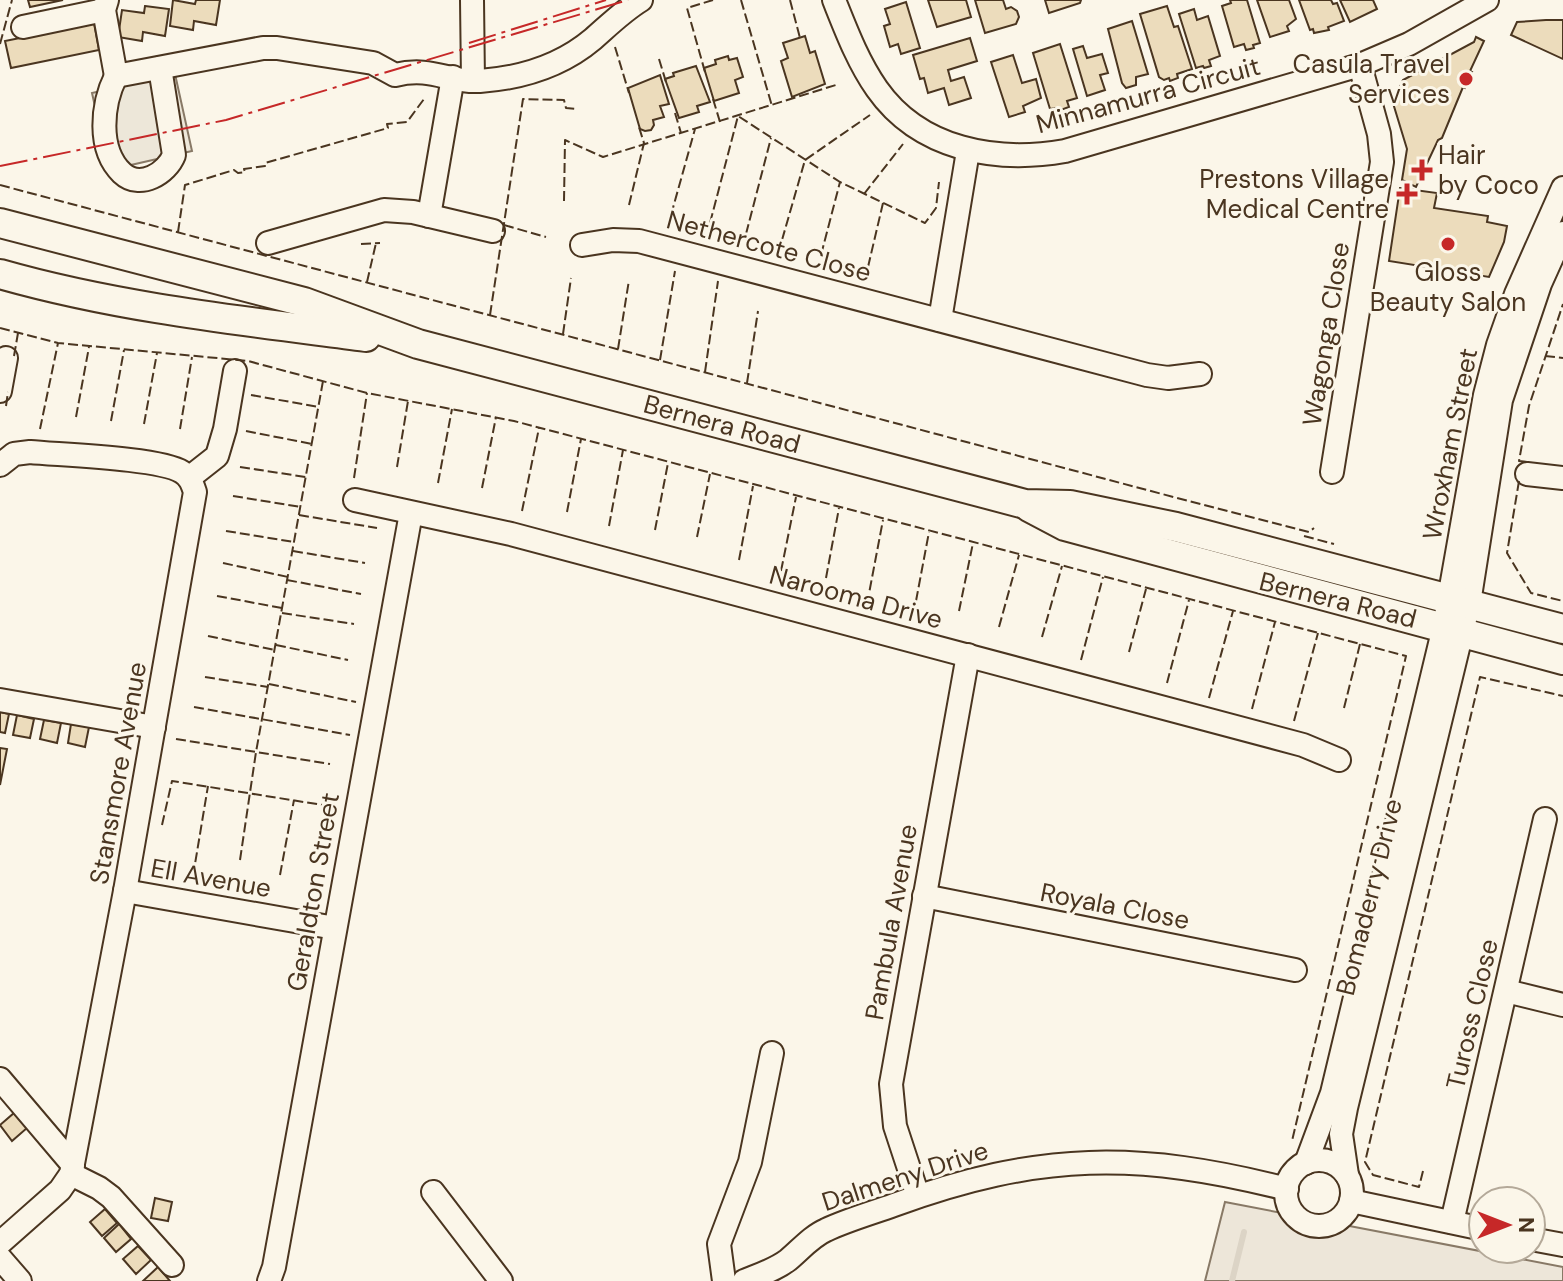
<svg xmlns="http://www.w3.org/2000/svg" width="1563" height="1281" font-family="'DM Sans',sans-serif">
<rect width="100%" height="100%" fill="#fbf6e9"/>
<polygon fill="#ede6d9" stroke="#887966" stroke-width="2" points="1225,1202 1563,1267 1563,1281 1205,1281"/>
<polygon fill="#ede7d9" stroke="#887966" stroke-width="2" points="175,74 192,151 109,170 92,93"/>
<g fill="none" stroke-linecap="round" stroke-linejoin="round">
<polyline stroke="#dcd4c6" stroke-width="6" points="1232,1281 1244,1232"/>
</g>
<g fill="#ecdcbc" stroke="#4a3520" stroke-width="2">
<polygon points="28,0 63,0 30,7"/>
<polygon points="173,0 195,4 196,0 220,0 216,25 194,21 193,30 170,26"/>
<polygon points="928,0 966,0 971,17 937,27"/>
<polygon points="975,0 1003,0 1006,9 1011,7 1017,11 1019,17 1016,24 985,33"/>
<polygon points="1045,0 1081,0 1080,3 1049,13"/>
<polygon points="1230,0 1247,0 1260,43 1253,45 1254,48 1246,50 1244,44 1234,47 1222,6 1231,3"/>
<polygon points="1257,0 1289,0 1296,19 1287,26 1289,31 1270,37"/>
<polygon points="1299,0 1331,0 1333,4 1337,3 1344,21 1328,27 1329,30 1314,33 1313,29 1310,30"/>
<polygon points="1340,0 1373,0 1377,9 1350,22"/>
<polygon points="906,2 920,48 901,54 898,44 890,47 884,26 890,24 885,9"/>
<polygon points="145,6 169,9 165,36 143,32 142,41 118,37 122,10 144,13"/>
<polygon points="1167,6 1174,27 1178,26 1192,69 1177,74 1178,78 1170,81 1169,78 1164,80 1159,77 1140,14"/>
<polygon points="1194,9 1197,20 1208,16 1220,56 1209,60 1211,66 1204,68 1203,66 1196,68 1179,14"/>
<polygon points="1546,20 1563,20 1563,59 1511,35 1517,22"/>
<polygon points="1132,21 1148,74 1136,77 1136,85 1126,88 1122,83 1108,29"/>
<polygon points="94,23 99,50 11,68 5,41"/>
<polygon points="805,36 810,53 815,51 825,84 792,97 781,61 788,58 783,43"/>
<polygon points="1476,37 1484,41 1470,71 1472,72 1465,88 1463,87 1442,138 1438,140 1416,187 1402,180 1407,149 1393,103 1403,80 1474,42"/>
<polygon points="970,38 977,61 948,70 951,81 964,77 971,98 949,105 944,88 928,93 924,78 920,79 913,55"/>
<polygon points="1060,44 1077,98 1067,101 1069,107 1058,111 1057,108 1050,109 1033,53"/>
<polygon points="1083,46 1087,58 1102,54 1108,73 1100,75 1105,90 1087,96 1073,49"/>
<polygon points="1013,55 1022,83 1036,79 1041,98 1023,106 1025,112 1009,117 991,62"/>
<polygon points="728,56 729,60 737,58 743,77 735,80 739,93 714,101 704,68 716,64 715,60"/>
<polygon points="696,66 710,102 697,106 699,112 679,118 665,79 674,76 673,73"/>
<polygon points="660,75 669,104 660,106 664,117 653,120 654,125 651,130 645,131 640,129 628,88"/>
<polygon points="1400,188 1437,193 1434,208 1488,216 1487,222 1507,226 1504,242 1489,277 1389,261"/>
<polygon points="0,712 9,714 5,733 0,732"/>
<polygon points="17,715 34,719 30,738 13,735"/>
<polygon points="44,720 61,723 57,743 40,739"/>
<polygon points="71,724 89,727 85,747 68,743"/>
<polygon points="0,748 7,749 0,785"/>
<polygon points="14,1113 27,1128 12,1141 0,1125"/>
<polygon points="155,1198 172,1202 168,1221 151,1218"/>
<polygon points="105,1209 117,1223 102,1236 90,1222"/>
<polygon points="119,1224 131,1239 116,1252 104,1238"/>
<polygon points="138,1246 151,1260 136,1274 123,1259"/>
<polygon points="158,1267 170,1281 143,1281"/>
</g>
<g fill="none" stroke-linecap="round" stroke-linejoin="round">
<defs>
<g id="minor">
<path d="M107 0 104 10 116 76 263 48H277L373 63 395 75C433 66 448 83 480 81 521 78 561 66 593 39 609 25 623 11 641 0"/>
<polyline points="472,0 473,81"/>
<path d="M834 0C846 30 858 62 877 89 920 150 996 163 1065 151L1360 65 1409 44 1487 0"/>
<polyline points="23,27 104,10"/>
<path d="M116 76C102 104 97 149 122 173 140 190 167 173 174 155L160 68"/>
<polyline points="429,216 453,77"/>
<polyline points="268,243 384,210 413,212 493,231"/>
<polyline points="582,245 613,240 639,241 1147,375 1168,378 1200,374"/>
<polyline points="940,320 968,151"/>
<polyline points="0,391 6,358"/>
<path d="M0 465 14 454 30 452C61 455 160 458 182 472 190 477 192 483 195 492L125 891 71 1174 60 1190 0 1243"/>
<polyline points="1332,472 1382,162 1379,134 1360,65"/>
<polyline points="1527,474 1563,478"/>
<polyline points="189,478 217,456 225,429 235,371"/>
<polyline points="355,500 511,534 1303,745 1339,760"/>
<polyline points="0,700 154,727"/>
<polyline points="125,891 335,928"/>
<polyline points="924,896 1295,970"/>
<polyline points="1506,991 1563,1005"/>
<polyline points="0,1079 73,1165"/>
<circle cx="1319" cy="1193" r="33"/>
<polyline points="1306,1163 1332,1093 1444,627 1485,395 1498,345 1516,294 1563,188"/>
<polyline points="71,1174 99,1188 111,1197 172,1265"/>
<polyline points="1347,1175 1341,1134 1346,1108 1469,603 1501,400 1540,284 1563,233"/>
<polyline points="433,1192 501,1281"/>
<polyline points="918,1196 895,1126 891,1084 968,655"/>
<polyline points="1351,1201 1483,1229"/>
<polyline points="1452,1222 1545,819"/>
<polyline points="1531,1239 1563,1245"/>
<polyline points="0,1258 20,1281"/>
<polyline points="269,1281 274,1267 411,513"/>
<polyline points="724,1281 719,1244 750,1162 772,1053"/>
<path d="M744 1281C759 1275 775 1270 788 1260 800 1250 812 1236 826 1230 847 1220 872 1213 894 1205 1039 1152 1138 1151 1287 1189"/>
</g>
<g id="major">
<polyline points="0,223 304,302 418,344 1025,504 1070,505 1176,527 1563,629"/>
<path d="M0 274C119 308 244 321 366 337"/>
<polyline points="1029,507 1065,526 1563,660"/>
</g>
</defs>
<use href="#minor" stroke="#4a3520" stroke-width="26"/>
<use href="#major" stroke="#4a3520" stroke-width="32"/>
<use href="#minor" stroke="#fbf6e9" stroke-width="22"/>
<use href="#major" stroke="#fbf6e9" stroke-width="28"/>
<g stroke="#4a3520" stroke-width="2" stroke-dasharray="10 4" stroke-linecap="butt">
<polyline points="741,0 772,106"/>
<polyline points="790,0 800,38"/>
<polyline points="0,44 12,0"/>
<polyline points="615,47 629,93"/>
<polyline points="659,59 666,82"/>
<polyline points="705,72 687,8 713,0"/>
<polyline points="713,99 720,122"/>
<polyline points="675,113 681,133"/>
<polyline points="0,185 1162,494 1309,532 1314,528"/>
<polyline points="864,194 903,144"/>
<polyline points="564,201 565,140 603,157 839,84"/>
<polyline points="629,205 644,143 638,124"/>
<polyline points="671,215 695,129"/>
<polyline points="710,223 738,116 840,182 925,223 936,208 939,182"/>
<polyline points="504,225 546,237"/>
<polyline points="178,232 185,185 234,170 238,173 245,172 244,169 265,166 265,163 388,128 387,124 407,122 424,99"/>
<polyline points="746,234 771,138"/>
<polyline points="782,240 805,160 870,115"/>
<polyline points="361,244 380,243"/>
<polyline points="821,255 840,182"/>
<polyline points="868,267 883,203"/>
<polyline points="367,282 376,243"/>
<polyline points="490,315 523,99 564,100 566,108 576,109"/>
<polyline points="0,328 58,343 248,361 367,393 514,421 1406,656 1292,1141"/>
<polyline points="563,334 571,278"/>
<polyline points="618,349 629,280"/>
<polyline points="14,356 18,333"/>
<polyline points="1545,356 1563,358"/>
<polyline points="660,360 675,271"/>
<polyline points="705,372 718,281"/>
<polyline points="747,383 758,311"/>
<polyline points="251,395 319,407"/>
<polyline points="6,406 8,392"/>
<polyline points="76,417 89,347"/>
<polyline points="111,421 124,350"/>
<polyline points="144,424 157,353"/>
<polyline points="40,429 58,343"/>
<polyline points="180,429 192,357"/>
<polyline points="246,431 312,444"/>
<polyline points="1527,462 1519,461 1529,406 1563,304"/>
<polyline points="240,467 306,477"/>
<polyline points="397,467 408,401"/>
<polyline points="354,478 367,393"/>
<polyline points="1519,481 1507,553 1531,593 1563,601"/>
<polyline points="438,483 452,409"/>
<polyline points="482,488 496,417"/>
<polyline points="233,496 301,507"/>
<polyline points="522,511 539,428"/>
<polyline points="567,512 581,439"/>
<polyline points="299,515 377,528"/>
<polyline points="609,526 623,450"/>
<polyline points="655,530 668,463"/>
<polyline points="226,531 294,542"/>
<polyline points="1304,536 1334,544"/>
<polyline points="697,537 710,474"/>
<polyline points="293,551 365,563"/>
<polyline points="739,560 753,486"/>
<polyline points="223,563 288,577"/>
<polyline points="781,571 796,497"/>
<polyline points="826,578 839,508"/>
<polyline points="287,580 361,594"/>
<polyline points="217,596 282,608"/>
<polyline points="916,601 929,532"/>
<polyline points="867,604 883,520"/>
<polyline points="959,611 973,543"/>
<polyline points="282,613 354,624"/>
<polyline points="999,627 1019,555"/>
<polyline points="208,636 275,650"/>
<polyline points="1042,637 1062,566"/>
<polyline points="276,645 348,660"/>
<polyline points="1129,652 1146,589"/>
<polyline points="1081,660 1103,577"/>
<polyline points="205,677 268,687"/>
<polyline points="1167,683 1189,600"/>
<polyline points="269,684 356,702"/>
<polyline points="1209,698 1233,611"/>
<polyline points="194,707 350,735"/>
<polyline points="1344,708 1360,644"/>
<polyline points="1252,709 1275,622"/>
<polyline points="1294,721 1318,633"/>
<polyline points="176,739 330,764"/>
<polyline points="162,825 172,781 329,806 326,822 333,824"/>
<polyline points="240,860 256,752 323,381"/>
<polyline points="280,875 294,800"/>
<polyline points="193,876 208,786"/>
<polyline points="1423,1171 1419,1187 1373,1175 1365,1162 1480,677 1563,696"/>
</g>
<g stroke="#c62828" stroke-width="2" stroke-dasharray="28 6 4 6" stroke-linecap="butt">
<polyline points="469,43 606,0"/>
<polyline points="0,166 226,120 628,0"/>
</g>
</g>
<g fill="#c62828" stroke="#fbf6e9" stroke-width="3">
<circle cx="1466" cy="79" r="8"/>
<path d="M1418 158h8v8h8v8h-8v8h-8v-8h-8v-8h8z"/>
<path d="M1403 182h8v8h8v8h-8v8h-8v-8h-8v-8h8z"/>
<circle cx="1448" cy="244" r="8"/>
</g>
<g text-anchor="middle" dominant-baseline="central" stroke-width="6" stroke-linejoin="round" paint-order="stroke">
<g font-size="26" fill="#4a3520" stroke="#fbf6e9" text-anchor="end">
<text x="1450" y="64">Casula Travel<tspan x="1450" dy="30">Services</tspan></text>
<text x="1438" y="155" text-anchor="start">Hair<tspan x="1438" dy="30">by Coco</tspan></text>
<text x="1389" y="179">Prestons Village<tspan x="1389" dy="30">Medical Centre</tspan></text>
<text x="1448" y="272" text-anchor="middle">Gloss<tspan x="1448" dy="30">Beauty Salon</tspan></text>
</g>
<g font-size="26" fill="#4a3520" stroke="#fbf6e9">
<text transform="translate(1148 95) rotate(-15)">Minnamurra Circuit</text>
<text transform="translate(769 246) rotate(15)">Nethercote Close</text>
<text transform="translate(1326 334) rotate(-81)">Wagonga Close</text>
<text transform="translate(722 424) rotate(15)">Bernera Road</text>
<text transform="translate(1450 444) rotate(-79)">Wroxham Street</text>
<text transform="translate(856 597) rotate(15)">Narooma Drive</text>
<text transform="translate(1338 600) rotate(14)">Bernera Road</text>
<text transform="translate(118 773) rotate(-80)">Stansmore Avenue</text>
<text transform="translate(211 878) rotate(10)">Ell Avenue</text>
<text transform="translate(313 892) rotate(-80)">Geraldton Street</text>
<text transform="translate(1369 897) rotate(-76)">Bomaderry Drive</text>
<text transform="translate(1115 906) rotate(11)">Royala Close</text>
<text transform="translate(891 922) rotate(-80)">Pambula Avenue</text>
<text transform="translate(1472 1014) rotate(-77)">Tuross Close</text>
<text transform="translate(905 1176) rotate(-18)">Dalmeny Drive</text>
</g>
</g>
<g transform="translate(1507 1225) rotate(90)"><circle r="38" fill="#fbf6e9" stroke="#b4a999" stroke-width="2"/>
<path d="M0-6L14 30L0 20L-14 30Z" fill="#c62828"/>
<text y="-12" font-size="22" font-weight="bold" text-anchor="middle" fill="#4a3520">N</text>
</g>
</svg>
